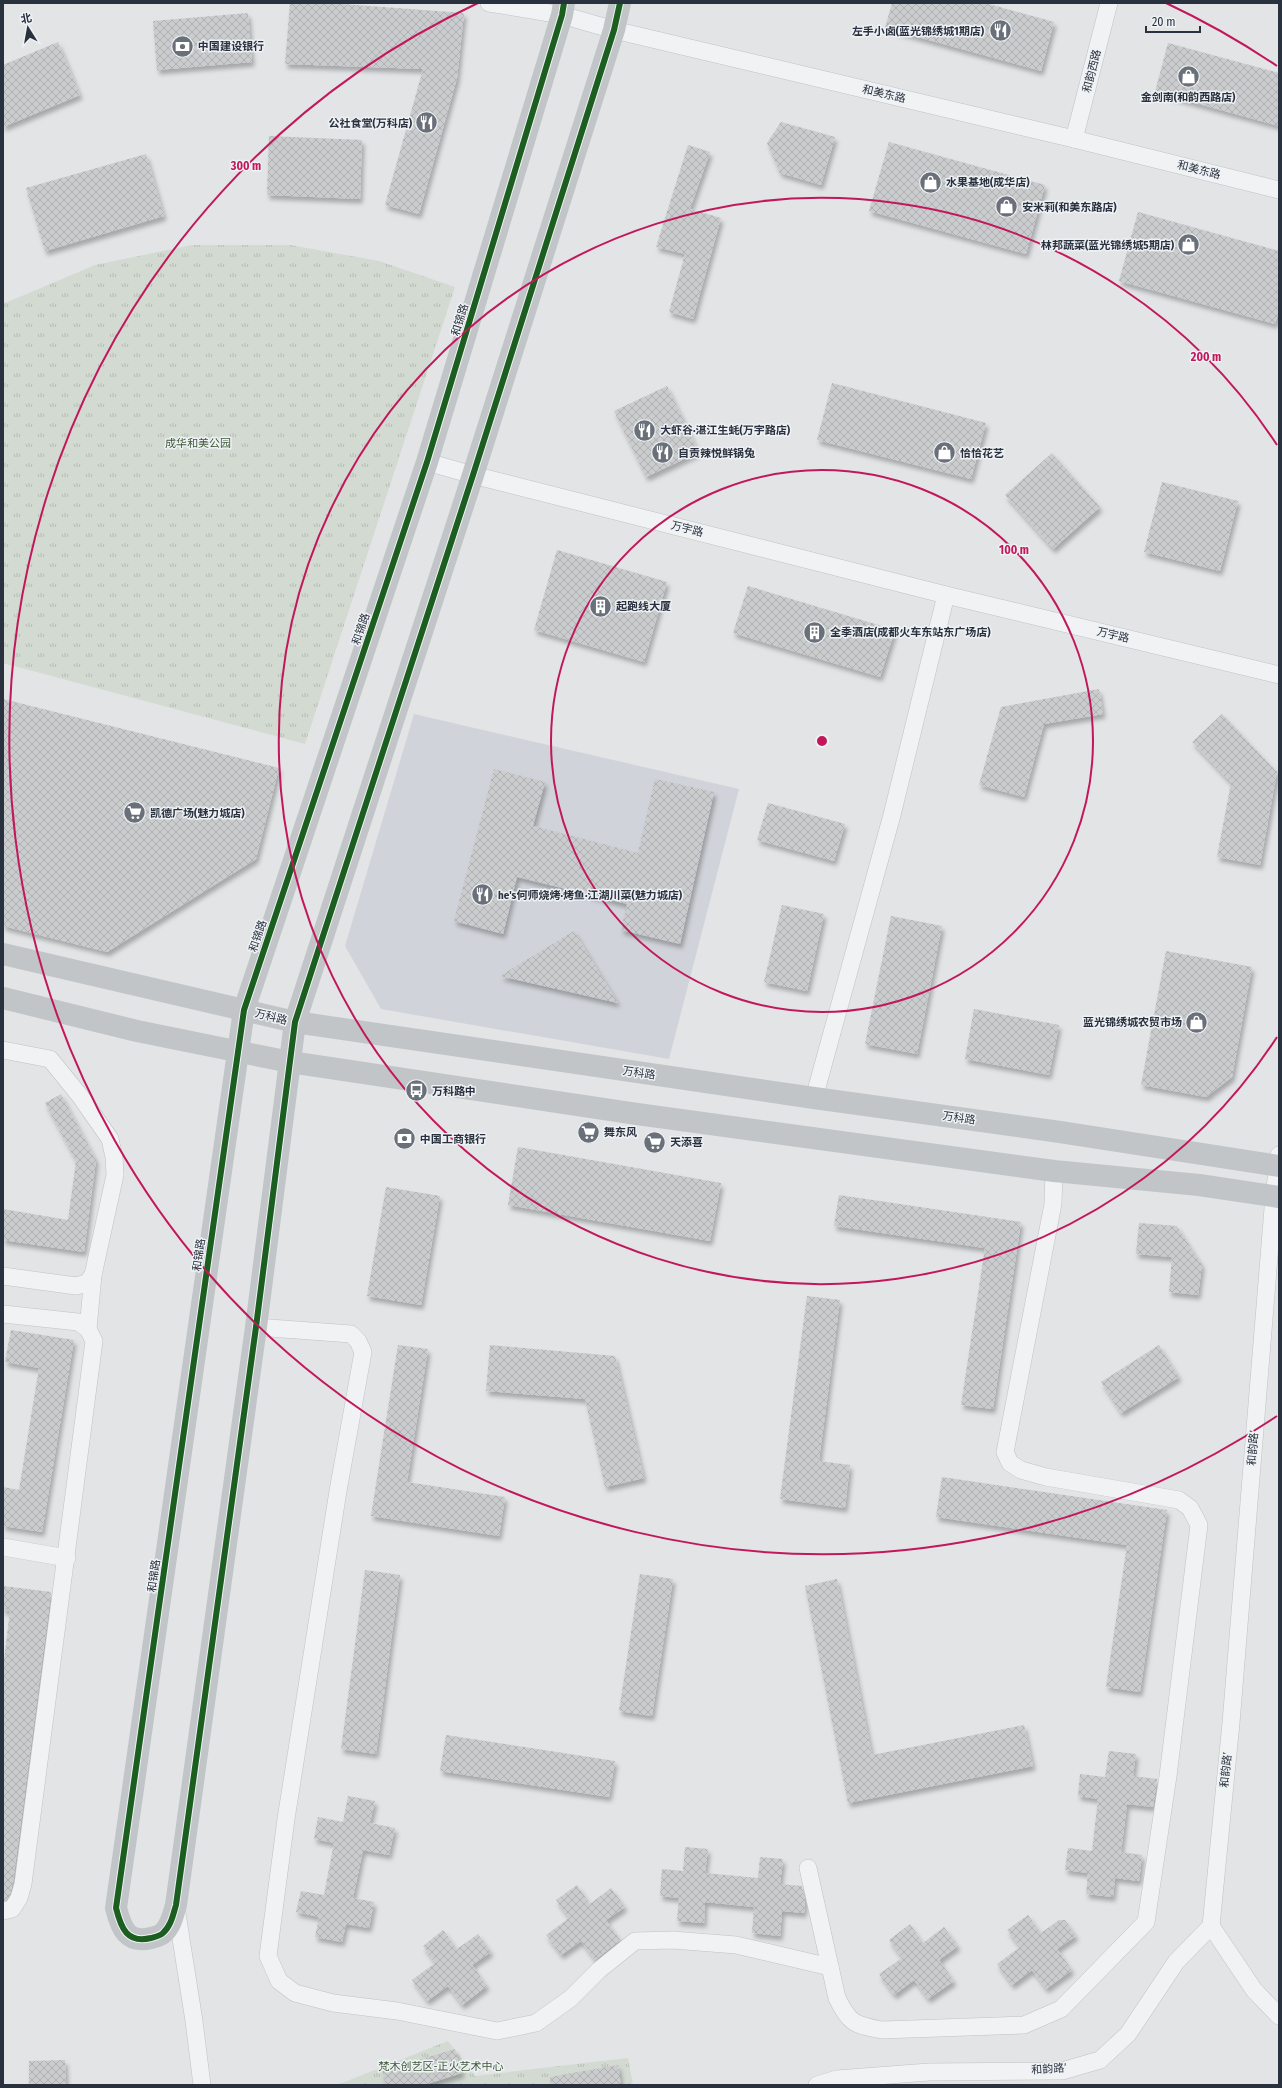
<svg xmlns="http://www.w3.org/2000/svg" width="1282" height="2088" font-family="'Fira Sans Condensed','Noto Sans SC',sans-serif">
<defs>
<pattern id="grass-tufts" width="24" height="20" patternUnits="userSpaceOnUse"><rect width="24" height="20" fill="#d2dad2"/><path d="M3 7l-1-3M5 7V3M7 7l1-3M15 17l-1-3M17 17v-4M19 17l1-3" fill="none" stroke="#b4bcb5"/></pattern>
<pattern id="building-cross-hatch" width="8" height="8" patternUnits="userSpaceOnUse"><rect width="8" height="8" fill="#caccce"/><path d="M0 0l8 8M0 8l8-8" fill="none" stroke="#aeb0b2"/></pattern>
<filter id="shadow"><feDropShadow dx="2.5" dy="4.5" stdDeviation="2" flood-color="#0004"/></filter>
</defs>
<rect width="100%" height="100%" fill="#e2e4e6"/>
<polygon fill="#d0d3d9" points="414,714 739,789 669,1059 381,1009 345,946"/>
<g fill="url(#grass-tufts)">
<polygon points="192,245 290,245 379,261 455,287 305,744 3,663 3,304 95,265"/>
<polygon points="448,2041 475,2076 628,2058 633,2085 337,2085"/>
</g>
<g fill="url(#building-cross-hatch)" filter="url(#shadow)">
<polygon points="290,3 329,3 464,13 457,78 419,214 385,205 423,69 285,64"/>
<polygon points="892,3 985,3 1054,22 1041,71 885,28"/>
<polygon points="248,13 252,62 157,70 153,21"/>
<polygon points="58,42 80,95 3,127 3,65"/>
<polygon points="1168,43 1279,73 1279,126 1155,92"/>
<polygon points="781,122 835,137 821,185 780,173 767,143"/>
<polygon points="269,136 362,140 360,199 267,195"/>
<polygon points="889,142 1045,185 1026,254 869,211"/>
<polygon points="688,145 710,152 690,209 721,218 693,319 669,312 685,254 656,247"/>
<polygon points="146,154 164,216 45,251 26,188"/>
<polygon points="1138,212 1279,251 1279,311 1275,324 1119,281"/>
<polygon points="832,383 986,423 971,479 817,440"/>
<polygon points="667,386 699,452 646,477 614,411"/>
<polygon points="1052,453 1100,507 1053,549 1005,495"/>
<polygon points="1162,482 1238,501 1220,571 1144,552"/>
<polygon points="557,550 667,582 644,662 534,630"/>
<polygon points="748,586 895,630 880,677 733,633"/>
<polygon points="1099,689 1103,714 1044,724 1024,797 979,785 1001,707"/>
<polygon points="3,699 279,768 256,859 107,952 3,926"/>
<polygon points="1222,714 1277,772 1260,865 1217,857 1231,783 1192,742"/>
<polygon points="494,769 545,782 533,826 638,853 655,779 714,792 680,944 621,930 627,904 517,877 503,934 454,921"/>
<polygon points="768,803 845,824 834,861 757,840"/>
<polygon points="782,905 824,914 807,991 764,982"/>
<polygon points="891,916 942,926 917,1054 865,1044"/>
<polygon points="574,931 618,1003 500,976"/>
<polygon points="1166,951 1252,967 1232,1077 1206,1097 1141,1085"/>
<polygon points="974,1009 1059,1025 1049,1075 965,1059"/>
<polygon points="61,1094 96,1160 84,1252 3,1240 3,1209 68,1220 76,1161 45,1103"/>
<polygon points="518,1147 721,1183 710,1241 508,1205"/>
<polygon points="386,1187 440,1196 421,1305 367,1296"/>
<polygon points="839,1195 1021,1222 993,1409 961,1405 985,1248 834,1226"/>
<polygon points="1139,1223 1177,1226 1202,1265 1198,1295 1169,1292 1172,1257 1136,1254"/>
<polygon points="807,1296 840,1300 819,1461 850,1465 845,1508 780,1499"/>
<polygon points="11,1330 74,1340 42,1532 3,1526 3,1487 19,1490 39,1368 5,1362"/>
<polygon points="398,1345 428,1349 407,1482 505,1497 499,1536 371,1516"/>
<polygon points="490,1345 615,1356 644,1478 605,1487 585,1399 486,1391"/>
<polygon points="1159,1345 1179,1377 1121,1413 1101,1382"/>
<polygon points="942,1477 1167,1510 1140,1692 1106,1687 1127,1545 936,1517"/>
<polygon points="365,1570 400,1575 376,1754 341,1749"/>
<polygon points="640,1574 673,1579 652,1716 619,1711"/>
<polygon points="837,1579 872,1755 1024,1725 1033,1766 848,1803 805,1586"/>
<polygon points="3,1586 51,1592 13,1882 10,1894 6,1900 3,1901 3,1668 10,1611 3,1610"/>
<polygon points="446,1735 615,1761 609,1797 440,1771"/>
<polygon points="1109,1751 1136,1754 1133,1776 1157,1779 1153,1807 1127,1804 1121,1852 1142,1855 1139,1881 1115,1878 1113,1897 1086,1894 1088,1873 1065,1870 1068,1848 1092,1851 1098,1799 1078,1796 1080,1774 1105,1777"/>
<polygon points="348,1796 375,1801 370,1823 395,1828 389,1855 363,1850 353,1898 374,1902 369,1928 346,1924 342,1942 315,1937 319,1917 296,1912 301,1891 324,1895 334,1843 314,1839 318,1817 343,1822"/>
<polygon points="685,1847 708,1849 705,1873 758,1878 760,1857 783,1859 780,1884 802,1886 805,1901 804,1913 782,1911 780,1936 752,1933 754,1907 705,1902 704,1923 677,1921 679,1898 660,1896 662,1869 683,1871"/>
<polygon points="577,1885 590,1904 611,1888 625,1907 606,1920 620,1940 595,1960 581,1941 561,1955 546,1935 569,1918 556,1900"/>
<polygon points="1028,1915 1041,1933 1059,1920 1065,1920 1076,1936 1057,1949 1072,1970 1046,1989 1032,1970 1012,1985 997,1964 1020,1947 1007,1930"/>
<polygon points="910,1924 923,1943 944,1927 958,1946 939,1960 954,1981 928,1999 914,1980 894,1995 879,1974 902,1958 889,1940"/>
<polygon points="443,1930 457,1949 478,1934 491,1952 472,1965 487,1986 462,2005 448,1986 427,2001 412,1980 435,1963 423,1946"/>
<polygon points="455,2049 462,2073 424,2085 386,2085 382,2071"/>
<polygon points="65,2060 66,2085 29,2085 29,2061"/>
<polygon points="618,2065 621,2085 551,2085 550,2077"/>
</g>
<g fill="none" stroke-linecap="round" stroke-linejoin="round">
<defs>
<g id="street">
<polyline points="489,3 562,15 614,30 1074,139 1279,190"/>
<polyline points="1074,139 1109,3"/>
<polyline points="427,462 473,475 946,595 1279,675"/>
<polyline points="3,1050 50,1059 80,1096 110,1139 114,1157 115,1175 93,1275 88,1329"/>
<polyline points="814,1098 892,815 946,595"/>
<polyline points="3,1276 76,1286 87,1283 93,1275"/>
<polyline points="3,1314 78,1322 88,1329 94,1341 23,1884 19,1898 12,1909 3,1911"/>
<polyline points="256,1327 351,1334 358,1341 363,1352 338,1491 286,1819 268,1956 279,1981 295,1993 333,2003 397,2011 497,2031 536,2023 571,1998 599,1970 635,1941 673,1940 736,1945 830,1967"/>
<polyline points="3,1547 67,1558"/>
<path d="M808 1868 837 1998C849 2023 854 2025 882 2030L1024 2025 1061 2009 1146 1922 1168 1776 1199 1525 1190 1508 1179 1500 1046 1477 1021 1470 1010 1463 1005 1452 1053 1204 1054 1171"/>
<polyline points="176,1907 194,2021 202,2085"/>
<polyline points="1211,1926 1254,1990 1279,2016"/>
<polyline points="817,2085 837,2079 929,2072 1062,2071 1100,2060 1128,2034 1176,1962 1211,1926 1231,1723 1274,1196 1279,1155"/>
</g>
</defs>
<use href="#street" stroke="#c0c2c4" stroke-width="18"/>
<use href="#street" stroke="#f0f2f3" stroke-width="17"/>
<g stroke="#c2c5c8" stroke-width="22">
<path d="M564 3 562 15 427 462 244 1010 116 1908C121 1928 127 1944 151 1938 154 1937 160 1936 163 1933 171 1926 173 1915 176 1905L256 1327 295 1022 473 475 614 30 620 3"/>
<polyline points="3,954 295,1022 814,1098 1060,1132 1279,1166"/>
<polyline points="3,998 137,1031 290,1062 637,1114 1054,1171 1199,1185 1279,1197"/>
</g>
<defs>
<path id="cycleway" d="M564 3 562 15 427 462 244 1010 116 1908C121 1928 127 1944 151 1938 154 1937 160 1936 163 1933 171 1926 173 1915 176 1905L256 1327 295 1022 473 475 614 30 620 3"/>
</defs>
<use href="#cycleway" stroke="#eff2f5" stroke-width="8"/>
<use href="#cycleway" stroke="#1b5e20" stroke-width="6"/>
</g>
<g fill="none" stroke="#c2185b" stroke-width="2">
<circle cx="822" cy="741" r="271"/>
<path d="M1277 1037A543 543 0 1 1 1277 445"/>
<path d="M1277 1416A814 814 0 1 1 478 3M1166 3A814 814 0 0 1 1277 66"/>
</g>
<defs>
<symbol id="restaurant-disc" viewBox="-11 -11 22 22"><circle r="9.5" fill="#6a7079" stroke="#eff2f5"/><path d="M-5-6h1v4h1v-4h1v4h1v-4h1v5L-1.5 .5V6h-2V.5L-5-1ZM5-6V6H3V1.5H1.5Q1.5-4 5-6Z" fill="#fff"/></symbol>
<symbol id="bank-disc" viewBox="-11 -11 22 22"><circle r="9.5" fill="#6a7079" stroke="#eff2f5"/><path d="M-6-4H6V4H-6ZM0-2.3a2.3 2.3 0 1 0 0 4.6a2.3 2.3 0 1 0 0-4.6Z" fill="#fff"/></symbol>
<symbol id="shop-disc" viewBox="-11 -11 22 22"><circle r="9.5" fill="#6a7079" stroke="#eff2f5"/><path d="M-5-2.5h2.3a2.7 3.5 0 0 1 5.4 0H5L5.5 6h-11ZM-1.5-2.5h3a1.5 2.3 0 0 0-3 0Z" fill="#fff"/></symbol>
<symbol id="building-disc" viewBox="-11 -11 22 22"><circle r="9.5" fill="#6a7079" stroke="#eff2f5"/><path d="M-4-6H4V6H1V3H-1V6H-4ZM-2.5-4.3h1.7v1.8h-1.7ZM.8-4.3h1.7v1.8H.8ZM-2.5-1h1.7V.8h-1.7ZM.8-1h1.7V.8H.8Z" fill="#fff"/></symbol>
<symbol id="supermarket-disc" viewBox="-11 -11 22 22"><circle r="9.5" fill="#6a7079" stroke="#eff2f5"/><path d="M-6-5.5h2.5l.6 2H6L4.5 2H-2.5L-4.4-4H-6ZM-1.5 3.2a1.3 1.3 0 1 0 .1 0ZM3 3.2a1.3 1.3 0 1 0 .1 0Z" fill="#fff"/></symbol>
<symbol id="bus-disc" viewBox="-11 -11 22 22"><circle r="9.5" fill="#6a7079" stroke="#eff2f5"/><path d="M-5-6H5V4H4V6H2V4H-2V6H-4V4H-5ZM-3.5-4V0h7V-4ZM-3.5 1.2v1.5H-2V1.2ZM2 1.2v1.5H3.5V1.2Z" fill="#fff"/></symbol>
</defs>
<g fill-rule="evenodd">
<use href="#restaurant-disc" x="988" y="18" width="25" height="25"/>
<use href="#bank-disc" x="170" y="34" width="25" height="25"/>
<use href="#shop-disc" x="1176" y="64" width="25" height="25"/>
<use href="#restaurant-disc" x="414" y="110" width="25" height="25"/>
<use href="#shop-disc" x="918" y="170" width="25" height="25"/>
<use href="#shop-disc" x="994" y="194" width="25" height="25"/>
<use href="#shop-disc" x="1176" y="232" width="25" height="25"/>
<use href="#restaurant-disc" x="632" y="418" width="25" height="25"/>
<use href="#restaurant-disc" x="650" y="440" width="25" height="25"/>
<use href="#shop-disc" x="932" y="440" width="25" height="25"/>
<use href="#building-disc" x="588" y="594" width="25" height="25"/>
<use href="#building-disc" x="802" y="620" width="25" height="25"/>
<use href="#supermarket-disc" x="122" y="800" width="25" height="25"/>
<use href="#restaurant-disc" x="470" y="882" width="25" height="25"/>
<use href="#shop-disc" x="1184" y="1010" width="25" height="25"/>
<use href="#bus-disc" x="404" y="1078" width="25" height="25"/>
<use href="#supermarket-disc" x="576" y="1120" width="25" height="25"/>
<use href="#bank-disc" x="392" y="1126" width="25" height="25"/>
<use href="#supermarket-disc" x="642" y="1130" width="25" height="25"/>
</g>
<g text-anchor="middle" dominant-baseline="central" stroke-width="3" stroke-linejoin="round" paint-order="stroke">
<g font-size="11" font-weight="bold" fill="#2a313e" stroke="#eff2f5" text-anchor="start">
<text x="984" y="31" text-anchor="end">左手小卤(蓝光锦绣城1期店)</text>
<text x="198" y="46">中国建设银行</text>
<text x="1188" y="97" text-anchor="middle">金剑南(和韵西路店)</text>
<text x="412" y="123" text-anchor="end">公社食堂(万科店)</text>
<text x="946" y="182">水果基地(成华店)</text>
<text x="1022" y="207">安米莉(和美东路店)</text>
<text x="1174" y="245" text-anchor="end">林邦蔬菜(蓝光锦绣城5期店)</text>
<text x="660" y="430">大虾谷·湛江生蚝(万宇路店)</text>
<text x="678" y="453">自贡辣悦鲜锅兔</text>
<text x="960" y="453">恰恰花艺</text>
<text x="616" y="606">起跑线大厦</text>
<text x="830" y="632">全季酒店(成都火车东站东广场店)</text>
<text x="150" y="813">凯德广场(魅力城店)</text>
<text x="498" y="895">he's何师烧烤·烤鱼·江湖川菜(魅力城店)</text>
<text x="1182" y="1022" text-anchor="end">蓝光锦绣城农贸市场</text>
<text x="432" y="1091">万科路中</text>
<text x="604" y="1132">舞东风</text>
<text x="420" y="1139">中国工商银行</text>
<text x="670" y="1142">天添喜</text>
</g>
<g font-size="11" fill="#2a313e" stroke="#eff2f5">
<text transform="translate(1092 71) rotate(-76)">和韵西路</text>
<text transform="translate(884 94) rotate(13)">和美东路</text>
<text transform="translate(1199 170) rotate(14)">和美东路</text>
<text transform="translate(460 320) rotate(-73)">和锦路</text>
<text transform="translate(687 529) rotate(14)">万宇路</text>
<text transform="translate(361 629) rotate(-71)">和锦路</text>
<text transform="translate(1113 635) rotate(13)">万宇路</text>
<text transform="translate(258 936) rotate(-71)">和锦路</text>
<text transform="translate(271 1017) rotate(14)">万科路</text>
<text transform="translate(639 1073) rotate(8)">万科路</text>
<text transform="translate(959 1118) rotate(8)">万科路</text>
<text transform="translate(199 1255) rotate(-82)">和锦路</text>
<text transform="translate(1253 1448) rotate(-85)">和韵路’</text>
<text transform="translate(154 1576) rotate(-82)">和锦路</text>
<text transform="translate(1226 1770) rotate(-84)">和韵路’</text>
<text transform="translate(1049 2069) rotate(-4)">和韵路’</text>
</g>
<g font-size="11" fill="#3e5938" stroke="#eff2f5">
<text x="198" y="443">成华和美公园</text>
<text x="441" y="2066">梵木创艺区-正火艺术中心</text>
</g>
</g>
<circle cx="822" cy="741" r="6" fill="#c2185b" stroke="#eff2f5" stroke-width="2"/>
<g font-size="12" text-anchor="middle" font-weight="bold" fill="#c2185b" stroke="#eff2f5" stroke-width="3" stroke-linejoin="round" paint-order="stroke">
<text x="246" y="170">300 m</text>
<text x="1206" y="361">200 m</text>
<text x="1014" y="554">100 m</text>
</g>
<rect width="1282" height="2088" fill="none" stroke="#2a313e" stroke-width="8"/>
<g transform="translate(28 28) rotate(349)" stroke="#eff2f5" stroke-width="3" paint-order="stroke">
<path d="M0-3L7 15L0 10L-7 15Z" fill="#2a313e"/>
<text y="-6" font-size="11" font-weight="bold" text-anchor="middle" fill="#2a313e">北</text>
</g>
<path d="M1146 26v6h54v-6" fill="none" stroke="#2a313e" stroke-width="2"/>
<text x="1152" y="26" font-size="12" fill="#2a313e" stroke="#eff2f5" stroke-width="3" paint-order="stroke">20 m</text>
</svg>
